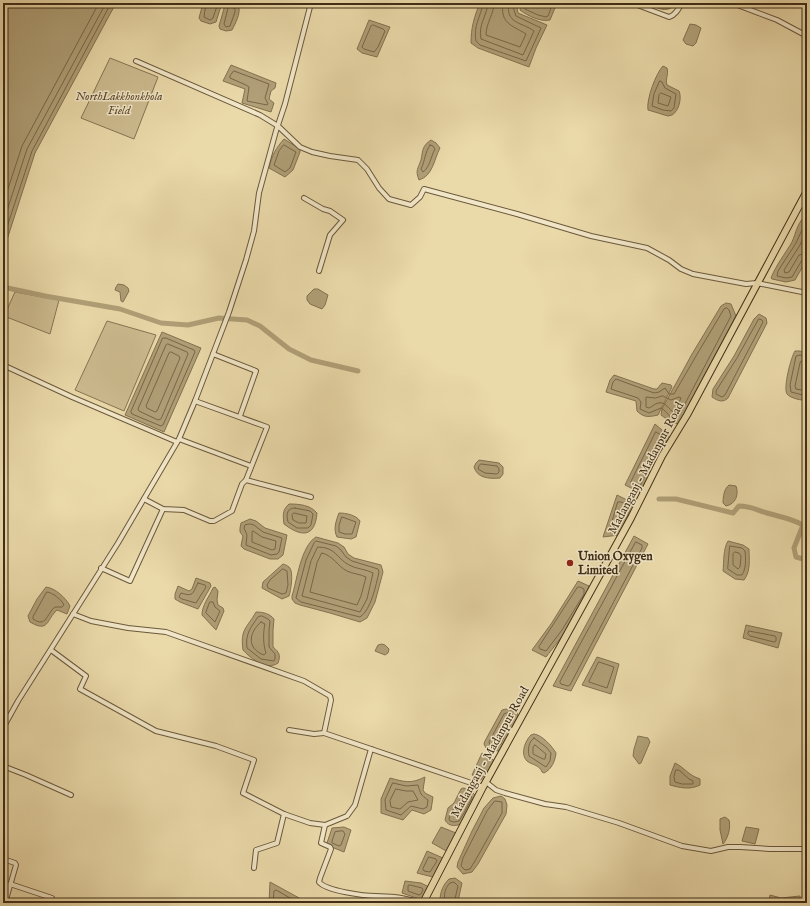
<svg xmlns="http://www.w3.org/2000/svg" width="810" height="906" font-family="'IM FELL English',serif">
<rect width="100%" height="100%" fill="#ead9a9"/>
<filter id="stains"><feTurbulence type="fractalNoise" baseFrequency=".005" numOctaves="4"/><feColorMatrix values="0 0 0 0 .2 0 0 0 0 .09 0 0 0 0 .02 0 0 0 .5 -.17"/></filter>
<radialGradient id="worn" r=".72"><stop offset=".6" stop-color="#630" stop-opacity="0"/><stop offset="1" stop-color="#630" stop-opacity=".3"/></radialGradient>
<g fill="#cdbc90" stroke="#867554">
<polygon points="110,58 158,77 134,139 81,118"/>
<polygon points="15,292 59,300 50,334 4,316"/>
<polygon points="107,321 156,335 124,411 75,390"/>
</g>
<g fill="#b09f77" stroke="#837251">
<polygon points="3,3 116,3 35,153 3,252"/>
<polygon points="203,3 222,3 216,22 210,24 201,21 199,18"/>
<path d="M227 3 239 7C240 15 236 22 232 30L226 31 220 29 219 26 225 5Z"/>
<path d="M480 3H518L517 7 518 13 547 25 536 48 529 67 478 48 471 43C471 28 474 17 480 3Z"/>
<path d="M521 3H557L550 20C540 22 528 16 520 10Z"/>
<path d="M648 3H677C667 14 659 9 648 3Z"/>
<polygon points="369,20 390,27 377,57 362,53 357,49"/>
<polygon points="690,24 696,25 701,28 696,43 693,46 686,44 683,40"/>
<polygon points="231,65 276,83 275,88 271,91 269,99 274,103 271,112 242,103 245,89 223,81"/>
<path d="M663 66 667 68C669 74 665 79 667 85L679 91C682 98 679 111 672 115L668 116 648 110C646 100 656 73 663 66Z"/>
<path d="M284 139 300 149V152L293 170 285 177 269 168C272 155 276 148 284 139Z"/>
<path d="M431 140 436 143 440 148C434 159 433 176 419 180 415 170 418 169 421 160 423 150 422 146 431 140Z"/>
<path d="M807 215V259L795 280 786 282 772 279 771 278C776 265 785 254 792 242 796 233 798 220 807 215Z"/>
<polygon points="118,284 124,285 128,288 129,291 123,302 121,301 120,292 115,290 116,287"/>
<polygon points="314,289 318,289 328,295 325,305 322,309 310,304 307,300 307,296"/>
<polygon points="726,303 731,304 736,316 679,424 671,422 661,415 662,409 692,354 721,306"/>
<path d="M759 314 766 318 767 323 728 398C723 403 718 401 712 397L713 389 734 356 754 319Z"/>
<polygon points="162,332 201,348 164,432 125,415"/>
<path d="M795 351H800L807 354V400C802 401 790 398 787 394 783 388 791 357 795 351Z"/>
<path d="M614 375 654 389H657L662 383 671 385 672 387 658 415C649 417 644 418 637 411L636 401 606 392 610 380Z"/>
<polygon points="655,424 669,436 641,493 625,485"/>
<path d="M479 460 499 463 503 467V474L500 478C489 479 477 478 474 467L476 463Z"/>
<path d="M729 485 736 486C739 494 736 504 726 506L723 503C723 497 724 489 729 485Z"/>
<polygon points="617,495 633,503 619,535 603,537"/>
<path d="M289 504C300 504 310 505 317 513 315 538 301 537 284 524 283 516 282 510 289 504Z"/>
<path d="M339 513C346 513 356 515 360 521L356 537 351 539 337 537C333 529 336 521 339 513Z"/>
<polygon points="250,519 256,521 265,528 287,535 283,555 278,559 270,559 244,549 241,546 243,536 240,532 240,528 241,523"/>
<polygon points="634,536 648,544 571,691 553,686"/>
<path d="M316 537 338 543 344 547 348 554 354 558 381 565 383 572 375 602 367 618 360 622 330 613 300 605 295 603 292 599V596C297 580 301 546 316 537Z"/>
<path d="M728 541 743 545 749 549C749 559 751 571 744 580L735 579 723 571C724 562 723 549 728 541Z"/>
<path d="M283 564C284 564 288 566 289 567 294 571 291 590 289 596L282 599 262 588 263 582Z"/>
<polygon points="196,578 210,583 211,586 198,609 180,602 175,599 175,594 178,586 189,591 192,589"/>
<path d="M578 581 589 586C586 608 560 639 546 657L532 650 551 624Z"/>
<path d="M46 587C55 588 66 598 70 606L67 614 57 610C46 620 49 633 30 622L28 616 37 599Z"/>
<path d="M215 587 218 591 217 600 218 605 223 608 224 611 216 630 202 615C202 605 209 597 213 588Z"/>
<path d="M256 612C264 612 270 614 274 619L273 630V647C279 652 281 655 278 663 267 671 251 659 243 650 240 629 247 628 256 612Z"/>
<polygon points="746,625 782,633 778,648 743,638"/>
<polygon points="382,644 385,645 389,649 388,653 385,655 375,651 378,645"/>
<polygon points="597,657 619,664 611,694 582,685"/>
<polygon points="506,709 517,712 518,716 513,725 504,747 498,751 486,748 484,744 485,741 502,710"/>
<path d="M534 734C542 735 552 746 556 753 555 761 552 769 544 773L542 772C540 765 532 765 527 761 520 754 525 741 531 735Z"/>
<polygon points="638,736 648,738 650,742 641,763 639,764 633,756 634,749"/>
<polygon points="482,753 495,761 481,780 472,775"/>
<path d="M675 763C685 768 688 775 700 779V785C690 790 681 788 670 785V776Z"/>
<path d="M425 777 423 790 425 793 433 797 431 810 424 814 412 810 403 820 381 813V799L390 778C405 782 411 784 425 777Z"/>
<path d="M463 788 470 790 476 796 462 824C455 826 449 827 445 820L448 808 454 803 461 789Z"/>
<polygon points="501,796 505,799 507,805 506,814 478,864 472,872 463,874 457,867 458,862 472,831 484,808 493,798"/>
<path d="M725 817 729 820C731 828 728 838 723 844L720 830V819Z"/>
<polygon points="344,827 351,830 344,852 329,846 327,843 332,828"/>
<polygon points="441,827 456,833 448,852 432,843"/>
<polygon points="746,827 759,829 755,844 742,841"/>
<polygon points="427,851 443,858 433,877 417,873"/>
<path d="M455 878 462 883 458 901 457 903H443L440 901C440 892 443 885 449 879Z"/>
<polygon points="405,881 421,883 429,887 422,900 402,893"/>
<polygon points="270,882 301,899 313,903 269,903"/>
<polygon points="770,895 781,898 800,896 801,903 770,903 769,900"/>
</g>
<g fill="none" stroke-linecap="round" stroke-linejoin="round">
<g stroke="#786647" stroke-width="1">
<polyline points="206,3 204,17 210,20 213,18 218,3"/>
<path d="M483 3C481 17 473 25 476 41L480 45 526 61 541 28 516 16 513 7 514 3"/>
<path d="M488 3C487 16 478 24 481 39L523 55 534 31C522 22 505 24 509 3"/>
<path d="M494 3C494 14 486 23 486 35L520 47 526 34C512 25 500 24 503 3"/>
<polyline points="524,3 525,9 538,15 546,17 548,16 553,3"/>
<polygon points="230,6 235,9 235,12 230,26 226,27 224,24 228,8"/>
<polygon points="373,25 383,29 385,31 378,47 374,52 364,49 362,47 371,26"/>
<polygon points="234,71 269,84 265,98 268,104 267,105 247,101 249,87 246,85 230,78 230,76"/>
<polygon points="660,81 662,82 665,88 676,94 674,108 671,111 663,110 652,106 654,94"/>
<polygon points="661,93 671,97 668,106 658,103 659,95"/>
<polygon points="284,145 296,152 290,168 285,172 274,165 279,151"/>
<path d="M430 145 433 146 435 149C431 156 430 167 423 172L421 169C425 161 425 152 430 145Z"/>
<polyline points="3,204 22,146 99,3"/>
<polyline points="807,219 796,243 778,271 777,276 786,278 792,277 802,260 807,258"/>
<polyline points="3,223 27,149 106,3"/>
<polyline points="807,229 800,245 784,270 785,273 789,272 799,255 807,253"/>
<polyline points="3,239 32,151 111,3"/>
<path d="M727 308 729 310 731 316 677 419C669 419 667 411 661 408L649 413 640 409 641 402 638 398 611 389 613 382 616 379 654 393 659 392 665 388 669 394H674L696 356 724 309Z"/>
<polygon points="759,319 762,320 763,322 725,395 722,397 716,394 716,391 737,358"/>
<polygon points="163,338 166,338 194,350 195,352 163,425 161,426 132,414 131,412"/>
<polygon points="168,344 187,352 188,354 161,419 158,420 139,411 138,409 166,345"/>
<polygon points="171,352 179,356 180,358 157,411 155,412 147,408 146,406 169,353"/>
<polyline points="807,357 800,355 796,356 790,385 791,392 807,396"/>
<polyline points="807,362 801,361 800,363 795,386 796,389 807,391"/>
<path d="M663 396 671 400 679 397 681 398 675 412C668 411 667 401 658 403 654 404 652 407 649 408L646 407V397L655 398Z"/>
<polygon points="656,432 663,436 664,438 640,486 638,487 632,484 631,482"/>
<polygon points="481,464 497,466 499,469 499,472 497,474 485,473 478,469 479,466"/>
<polygon points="618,502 621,502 626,504 627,506 616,531 611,532 610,529"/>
<path d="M295 508 310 511 313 514 311 525 308 528H297L288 522C286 514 287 508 295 508Z"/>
<polygon points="294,513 307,516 306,523 299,523 293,520 292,515"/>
<polygon points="342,517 356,522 352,534 345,534 339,532 339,526"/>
<polygon points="250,524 254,525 263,532 282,538 279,552 277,554 271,555 246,545 247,535 244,528 245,525"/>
<polygon points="253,531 262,537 276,541 275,549 272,550 252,542 252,533"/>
<path d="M316 541 336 546 341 550 346 557 352 561 378 569 379 572C376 585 371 610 360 617L301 602 296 598 306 560 314 543Z"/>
<polygon points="636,542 642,545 642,548 570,685 568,686 561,684 560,682"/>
<path d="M730 546 742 548 745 551C746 559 746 569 742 575H737L728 569Z"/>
<path d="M318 547C336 547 336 558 349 565 356 569 366 569 373 573L367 599 360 612 302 596 311 561Z"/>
<polygon points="735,552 739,553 741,556 740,567 738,569 733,565 733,554"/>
<path d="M322 553C334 556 337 566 347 571 353 574 360 574 366 577L361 596 357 605 310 592 317 563Z"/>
<polygon points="283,569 287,571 288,585 286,593 282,594 268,588 267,585 270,580"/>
<path d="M198 583 205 585 206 587 196 603 182 599 179 597 181 593C194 597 192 594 198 583Z"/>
<polygon points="578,587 580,587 584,589 584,594 562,630 546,651 540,649 539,647"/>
<path d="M47 592C52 592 62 600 64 605L62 607H55C46 614 47 628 33 619V617Z"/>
<polygon points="210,602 213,602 215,607 220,611 215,622 206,613"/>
<path d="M262 616 268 619 270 621 269 630V647L275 654V659L274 661 261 659 247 648C245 634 251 627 258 617Z"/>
<path d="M261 622 265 624C263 632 263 645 266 653L264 655C247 649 248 633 261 622Z"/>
<polygon points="749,631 775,636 776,637 776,641 774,642 750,636 748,634"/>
<polygon points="599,662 614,667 607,688 589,682"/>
<polygon points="507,713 512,714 514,716 509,723 501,744 498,746 490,745 489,742 504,714"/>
<path d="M534 738 546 747 551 753 550 761 546 767 529 756C528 750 528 742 534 738Z"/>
<polygon points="535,745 546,754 545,759 543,759 533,754 533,748"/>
<polygon points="676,770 679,770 689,779 693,781 693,784 682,784 675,782 674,777"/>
<path d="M393 783 406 786 418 785C421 795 420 794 428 800L427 807 423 809 411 806 401 815 386 810 385 800Z"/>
<polygon points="396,789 406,791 413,791 418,800 408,802 400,809 391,807 390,801"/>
<path d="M467 793 471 796 472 798 464 813 459 821 454 822 450 821 449 819C451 809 460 803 464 794Z"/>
<polygon points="495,801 502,802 502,813 475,861 470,869 465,870 461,866 463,858 487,811"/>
<polygon points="343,831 345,834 341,845 339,846 332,843 332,841 335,832"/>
<polygon points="429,857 436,859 437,861 430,872 424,871 423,869"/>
<polygon points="410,885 422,888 423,890 421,894 419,895 408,891 408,886"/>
<polyline points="273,903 274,891 276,890 299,903"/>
<path d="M445 903C444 895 444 889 450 883L454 882 458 886 454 903"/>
</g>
<g stroke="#b09f77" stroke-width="5">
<polyline points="3,287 45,296 120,309 161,323 188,325 219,318 247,320 260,326 289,349 311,360 358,371"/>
<path d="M659 499H676L733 513 739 506C751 506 756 510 767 513 780 517 790 518 803 525L794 548 796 557 807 560"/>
</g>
<defs>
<g id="street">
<path d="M632 3 669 17C676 15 679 8 682 3"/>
<polyline points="732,3 777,20 807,36"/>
<polyline points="136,61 260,115 278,126 300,147 312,152 330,156 358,160 367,169 379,188 389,199 411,205 420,197 424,189 517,214 591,236 647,248 669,260 681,269 693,274 746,284 757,283 807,293"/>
<polyline points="304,198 323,209 330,211 343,220 330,235 319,271"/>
<polyline points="213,354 256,371 240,416"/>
<polyline points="3,365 72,397 177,442"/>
<polyline points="195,401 267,427 246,480 311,497"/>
<polyline points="179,439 251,466"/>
<polyline points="144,499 163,509 184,510 210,521 214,521 232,511 242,484 246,480"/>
<polyline points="101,568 130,581 163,509"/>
<polyline points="73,614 91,621 128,628 166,632 304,681 330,696 331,700 324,733 483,787"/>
<polyline points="51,650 86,676 80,689 156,731 216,746 254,760 243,793 284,814 310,823 325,825 347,816 355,805 371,749"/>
<polyline points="3,728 18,701 118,543 179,439 195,401 229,312 246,260 254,231 259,193 276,131 285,104 311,3"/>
<polyline points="289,730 314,734 324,733"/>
<polyline points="3,766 26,775 71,795"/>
<polyline points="486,782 496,790 505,793 545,804 566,807 619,823 682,846 711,851 728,847 740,847 770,849 807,849"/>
<path d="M325 825 321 843 330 847 331 849 320 878 319 882C326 891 365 896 376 896 383 897 389 896 395 897 405 898 413 901 423 903"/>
<polyline points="3,859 15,863 16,865 5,903"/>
<polyline points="254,868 256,850 277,843 284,814"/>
<polyline points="10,884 52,898 51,903"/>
</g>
<polyline id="primary" points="423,903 483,787 631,518 662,456 687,415 807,191"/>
</defs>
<use href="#street" stroke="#6a593c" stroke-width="6"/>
<use href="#primary" stroke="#402e17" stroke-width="8"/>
<use href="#street" stroke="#f1e6c7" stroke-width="4"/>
<use href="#primary" stroke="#ead9a9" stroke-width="6"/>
</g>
<circle fill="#8f2418" stroke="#f1e6c7" stroke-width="1.5" cx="570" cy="563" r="4"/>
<g text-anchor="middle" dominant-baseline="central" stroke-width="3" stroke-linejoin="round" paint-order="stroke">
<g font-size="12" font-style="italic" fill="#5c4a2f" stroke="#f1e6c7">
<text x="119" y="96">NorthLakkhonkhola<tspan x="119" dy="14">Field</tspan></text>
</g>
<g font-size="12" fill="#402e17" stroke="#f1e6c7">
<text transform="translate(646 468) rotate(-62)">Madanganj - Madanpur Road</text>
<text transform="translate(490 752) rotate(-61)">Madanganj - Madanpur Road</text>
</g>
<g font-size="12" font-weight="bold" fill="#402e17" stroke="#f1e6c7" text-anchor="start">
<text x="578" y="556">Union Oxygen<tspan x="578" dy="14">Limited</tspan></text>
</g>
</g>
<rect width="810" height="906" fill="none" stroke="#ead9a9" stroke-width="16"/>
<rect x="4" y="4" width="802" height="898" fill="none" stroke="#402e17" stroke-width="2"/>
<rect x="8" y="8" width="794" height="890" fill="none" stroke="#402e17"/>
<rect width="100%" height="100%" filter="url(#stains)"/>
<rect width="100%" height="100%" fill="url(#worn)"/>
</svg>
